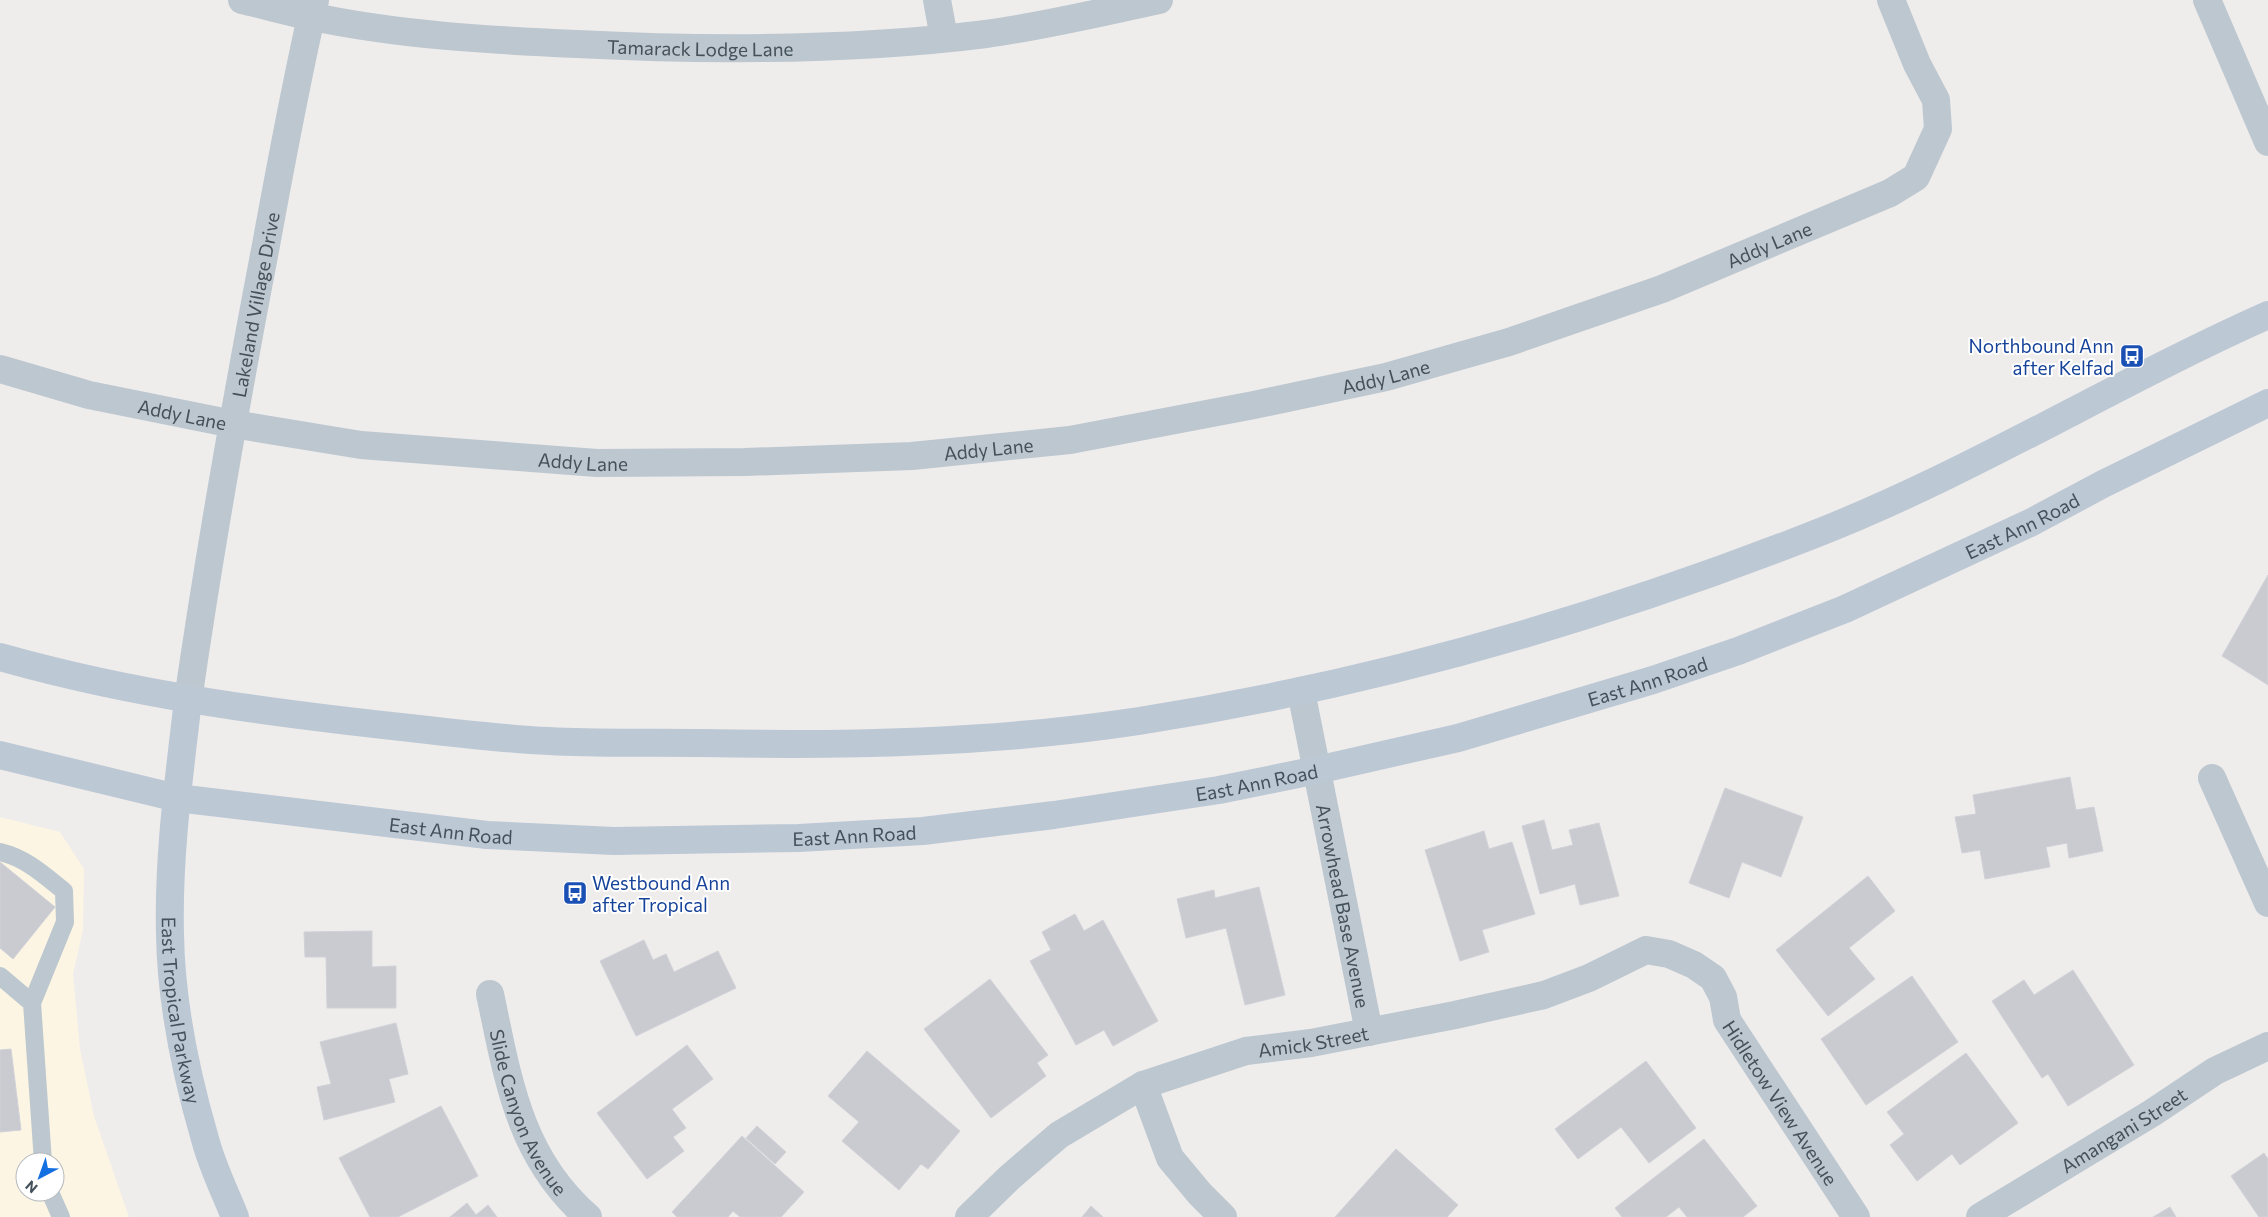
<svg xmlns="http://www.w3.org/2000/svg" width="2268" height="1217" font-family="Commissioner,sans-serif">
<rect width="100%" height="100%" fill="#efecec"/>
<path fill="#fcf5e3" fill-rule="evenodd" d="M0 817 60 832 84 869 83 930 73 974 80 1049 94 1116 129 1217H0ZM25 1162H55V1192H25Z"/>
<g fill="#c9cbd1" stroke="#d0d2d8">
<polygon points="2268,575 2268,685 2222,656"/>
<polygon points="2070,777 2076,810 2094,807 2103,851 2069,858 2067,843 2046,847 2050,867 1985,879 1980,850 1962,853 1955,817 1976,814 1973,795"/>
<polygon points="1725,788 1803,817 1781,877 1742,862 1729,898 1689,883"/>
<polygon points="1544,820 1552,850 1573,845 1569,830 1599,823 1619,896 1580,905 1575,884 1540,894 1522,826"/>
<polygon points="1484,831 1489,849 1512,842 1535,914 1482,930 1489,952 1460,961 1425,850"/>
<polygon points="0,862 55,907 13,959 0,948"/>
<polygon points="1868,876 1895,911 1849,948 1875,979 1828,1016 1776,950"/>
<polygon points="1259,887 1285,995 1245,1005 1226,928 1186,938 1177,899 1214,890 1215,898"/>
<polygon points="1075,914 1084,931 1103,920 1158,1021 1113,1046 1104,1030 1076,1045 1030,961 1051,950 1042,932"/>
<polygon points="372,931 372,967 396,966 396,1008 327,1008 326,957 305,957 304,932"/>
<polygon points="644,940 653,960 666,954 674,972 718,951 736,988 636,1036 600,961"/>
<polygon points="2073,970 2134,1065 2068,1106 2048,1074 2042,1078 1992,1001 2024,980 2034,995"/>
<polygon points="1912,976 1958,1042 1866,1105 1821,1039"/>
<polygon points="990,979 1048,1055 1037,1063 1046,1076 991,1118 924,1029"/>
<polygon points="396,1023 408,1074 389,1079 395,1102 324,1120 317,1087 331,1084 320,1042"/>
<polygon points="687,1045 713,1079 672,1109 686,1128 673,1137 684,1151 647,1179 597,1113"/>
<polygon points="11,1049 21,1130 0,1132 0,1050"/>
<polygon points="867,1051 960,1131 928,1169 921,1164 899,1190 842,1141 859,1122 828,1096"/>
<polygon points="1966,1053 2018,1123 1960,1165 1952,1154 1917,1181 1890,1145 1904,1134 1887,1112"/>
<polygon points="1646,1061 1696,1128 1649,1163 1621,1127 1578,1159 1555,1129"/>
<polygon points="441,1106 478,1176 398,1217 370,1217 339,1158"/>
<polygon points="757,1126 786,1152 775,1164 746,1138"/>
<polygon points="742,1136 804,1192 781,1217 740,1217 733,1211 728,1217 677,1217 672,1212"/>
<polygon points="1704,1139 1757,1206 1743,1217 1687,1217 1679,1207 1666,1217 1622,1217 1615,1208"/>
<polygon points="1396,1149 1458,1205 1447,1217 1335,1217"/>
<polygon points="2264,1153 2268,1159 2268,1217 2259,1217 2231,1176"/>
<polygon points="467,1203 476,1215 488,1205 497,1217 450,1217"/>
<polygon points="1091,1206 1103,1217 1082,1217"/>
<polygon points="2170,1207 2176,1217 2153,1217"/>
</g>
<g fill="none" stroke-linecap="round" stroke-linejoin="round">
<g stroke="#bcc7cf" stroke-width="18">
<path d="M0 852C26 858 44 875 64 891L65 922 32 1003"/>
<polyline points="0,976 32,1003 43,1162"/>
<polyline points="50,1192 61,1217"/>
</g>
<g stroke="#bcc7cf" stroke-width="28">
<path id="s1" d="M242 0C264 5 287 12 309 16 397 35 488 40 577 44 714 51 850 51 986 34 1044 26 1102 12 1159 0"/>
<polyline points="937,0 944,38"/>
<polyline points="2207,0 2268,142"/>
<path id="s2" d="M0 369 89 395 233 424 361 445 597 463 745 462 912 456 1070 440 1254 405 1386 377 1509 342 1662 289 1890 193 1916 177 1938 129 1936 100 1917 64 1891 0"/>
<path id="s3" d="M1301 691 1369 1032"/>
<path id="s4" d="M188 700C210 548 237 396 266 245 281 163 296 81 315 0"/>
<polyline points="2212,778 2268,903"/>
<path id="s5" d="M490 994C508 1079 519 1157 588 1217"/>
<polyline points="1143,1085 1170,1158 1200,1194 1223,1217"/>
<path id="s6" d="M969 1217 1009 1178 1059 1135 1143 1085 1246 1051 1311 1043 1455 1015 1544 995 1589 978 1646 950 1669 954 1694 965 1713 978 1723 997 1727 1020 1856 1217"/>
<path id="s7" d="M1980 1217 2152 1113 2215 1071 2268 1046"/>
</g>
<g stroke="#bcc8d4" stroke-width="28">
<path d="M0 657C137 696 278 714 419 729 462 734 505 739 549 741 600 744 651 742 702 743 848 746 994 743 1139 721 1369 685 1593 621 1810 536 1968 475 2113 384 2268 315"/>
<path id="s8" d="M188 700C179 778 168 856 170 934 171 1002 186 1074 205 1139 212 1166 225 1192 235 1217"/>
<path id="s9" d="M0 755 177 798 487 835 614 841 799 838 923 831 1054 815 1219 790 1317 770 1458 738 1653 680 1738 651 1845 609 2032 522 2103 484 2268 403"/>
</g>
</g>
<defs>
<symbol id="bus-square" viewBox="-11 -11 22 22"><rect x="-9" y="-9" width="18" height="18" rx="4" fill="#1a4fb4" stroke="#fff"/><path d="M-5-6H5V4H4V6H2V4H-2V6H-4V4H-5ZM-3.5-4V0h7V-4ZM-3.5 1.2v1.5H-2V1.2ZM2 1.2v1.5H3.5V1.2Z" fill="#fff"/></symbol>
</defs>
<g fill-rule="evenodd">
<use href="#bus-square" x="2118" y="342" width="28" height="28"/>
<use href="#bus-square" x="561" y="879" width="28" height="28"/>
</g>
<g text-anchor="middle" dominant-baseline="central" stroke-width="4" stroke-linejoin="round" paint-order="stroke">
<g font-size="19" fill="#44505a" stroke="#fff">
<text stroke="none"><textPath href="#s1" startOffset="462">Tamarack Lodge Lane</textPath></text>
<text stroke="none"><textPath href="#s2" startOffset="1808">Addy Lane</textPath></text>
<text stroke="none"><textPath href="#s4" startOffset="401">Lakeland Village Drive</textPath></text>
<text stroke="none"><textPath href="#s2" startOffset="1402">Addy Lane</textPath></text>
<text stroke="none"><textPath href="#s2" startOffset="188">Addy Lane</textPath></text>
<text stroke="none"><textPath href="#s2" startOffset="998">Addy Lane</textPath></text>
<text stroke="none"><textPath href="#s2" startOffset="592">Addy Lane</textPath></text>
<text stroke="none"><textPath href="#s9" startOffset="2078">East Ann Road</textPath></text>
<text stroke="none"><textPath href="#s9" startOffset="1672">East Ann Road</textPath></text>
<text stroke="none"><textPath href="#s9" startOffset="1268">East Ann Road</textPath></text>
<text stroke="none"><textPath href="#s9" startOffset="458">East Ann Road</textPath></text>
<text stroke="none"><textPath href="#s9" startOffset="862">East Ann Road</textPath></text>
<text stroke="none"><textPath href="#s3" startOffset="219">Arrowhead Base Avenue</textPath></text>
<text stroke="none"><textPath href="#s8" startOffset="312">East Tropical Parkway</textPath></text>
<text stroke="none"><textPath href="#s6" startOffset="396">Amick Street</textPath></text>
<text stroke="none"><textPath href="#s6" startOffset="960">Hidletow View Avenue</textPath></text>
<text stroke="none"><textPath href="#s5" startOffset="125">Slide Canyon Avenue</textPath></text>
<text stroke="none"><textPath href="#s7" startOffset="168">Amangani Street</textPath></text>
</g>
<g font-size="19" fill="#164399" stroke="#fff" text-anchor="end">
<text x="2114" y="345">Northbound Ann<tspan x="2114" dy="22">after Kelfad</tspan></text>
<text x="592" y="882" text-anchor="start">Westbound Ann<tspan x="592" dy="22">after Tropical</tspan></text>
</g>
</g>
<g transform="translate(40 1177) rotate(221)"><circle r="24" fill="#ffffff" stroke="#b4b9bd"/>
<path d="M0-4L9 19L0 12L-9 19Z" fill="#146fe1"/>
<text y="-8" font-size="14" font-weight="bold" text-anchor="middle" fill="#44505a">N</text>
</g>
</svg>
